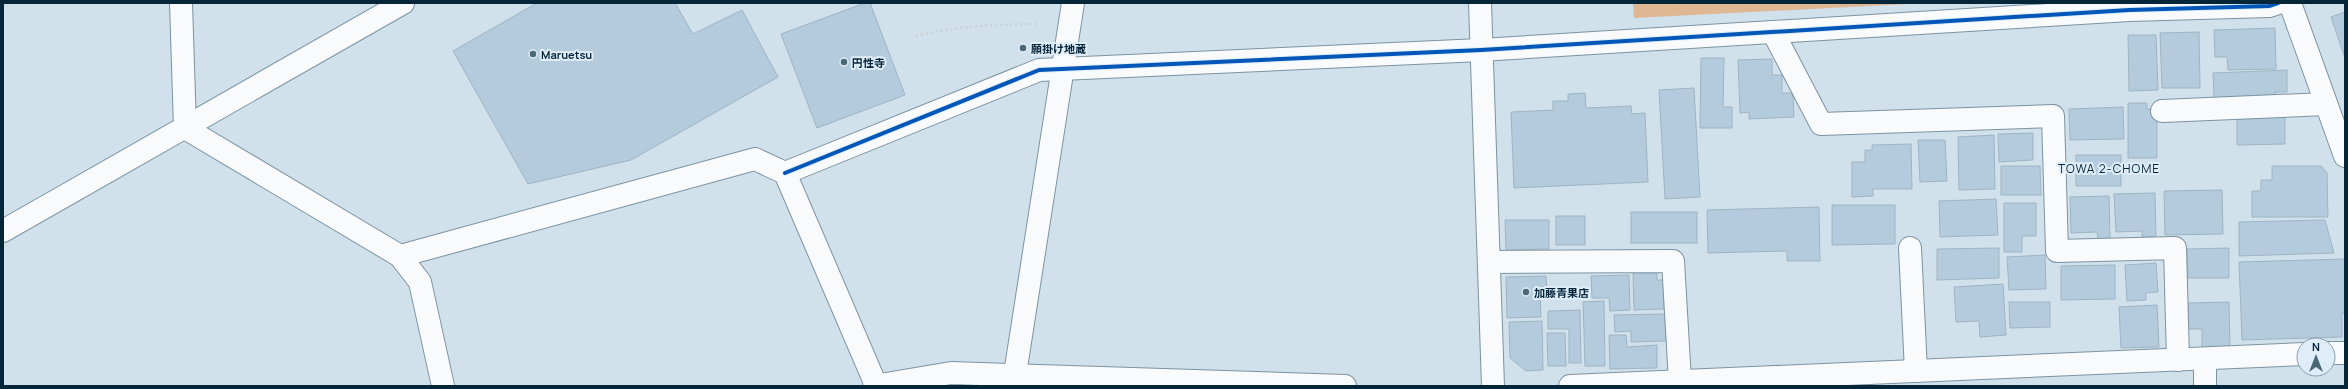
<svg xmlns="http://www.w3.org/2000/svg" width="2348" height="389" font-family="Manrope,'Noto Sans JP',sans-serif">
<rect width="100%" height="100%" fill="#d1e1ec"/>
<polygon fill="#dfb793" points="1633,3 1927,3 1634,18"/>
<g fill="#b3cbdc" stroke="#9fb4c3">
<polygon points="537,3 675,3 693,34 742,10 778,77 631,160 528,184 453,51"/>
<polygon points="865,3 870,3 905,95 817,128 781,34"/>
<polygon points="2345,12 2345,58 2331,17"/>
<polygon points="2275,28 2276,69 2228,70 2227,57 2215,57 2214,30"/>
<polygon points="2199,32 2200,88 2162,88 2160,33"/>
<polygon points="2128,35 2156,35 2158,90 2129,91"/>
<polygon points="1701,58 1724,58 1723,107 1732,107 1732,128 1700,128"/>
<polygon points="1772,59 1772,75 1782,75 1782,93 1793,93 1794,117 1749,119 1749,112 1740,113 1738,60"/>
<polygon points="2287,70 2287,92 2275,92 2276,97 2214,98 2213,73"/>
<polygon points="1694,88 1700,197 1665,199 1659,90"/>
<polygon points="1585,93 1586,108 1631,106 1632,114 1645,113 1648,182 1514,188 1511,112 1553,110 1553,101 1568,101 1568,94"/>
<polygon points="2128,103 2147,103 2147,109 2157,109 2157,158 2128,158"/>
<polygon points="2123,107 2124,139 2070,140 2069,109"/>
<polygon points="2237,117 2285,117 2285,144 2237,145"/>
<polygon points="2033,133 2033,160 1999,162 1998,134"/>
<polygon points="1994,135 1995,189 1959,190 1958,137"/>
<polygon points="1918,140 1945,140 1947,181 1920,182"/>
<polygon points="1911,144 1912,189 1873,189 1873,196 1852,197 1852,162 1865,162 1865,150 1872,150 1872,145"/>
<rect x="2076" y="155" width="45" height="31"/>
<polygon points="2001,166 2040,166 2041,195 2001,195"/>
<polygon points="2272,166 2321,166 2327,173 2328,217 2252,217 2252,191 2261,191 2261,180 2272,180"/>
<polygon points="2222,190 2223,234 2165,235 2164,191"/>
<polygon points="2155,193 2156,236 2142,237 2142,231 2116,232 2114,194"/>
<polygon points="2109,196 2110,239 2098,239 2097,232 2071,233 2070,197"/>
<polygon points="1996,199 1998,235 1940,237 1939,201"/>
<polygon points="2004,203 2036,203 2036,236 2022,236 2022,252 2004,252"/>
<polygon points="1832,205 1895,205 1895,244 1832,245"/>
<polygon points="1819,207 1820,261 1787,261 1787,251 1708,253 1707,210"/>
<rect x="1631" y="212" width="66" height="31"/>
<rect x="1556" y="216" width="29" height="29"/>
<polygon points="1505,220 1549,220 1549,249 1506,250"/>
<polygon points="2325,220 2334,253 2239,256 2239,222"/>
<polygon points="1999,248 1999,278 1937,280 1937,249"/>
<polygon points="2229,248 2229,278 2188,278 2187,249"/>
<polygon points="2045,255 2046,289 2009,290 2007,257"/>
<polygon points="2345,259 2345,313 2342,313 2342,337 2242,340 2239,262"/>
<polygon points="2156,263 2158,292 2146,293 2146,300 2127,301 2125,265"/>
<polygon points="2115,265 2115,299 2061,300 2061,266"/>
<polygon points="1633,273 1657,273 1657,280 1663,280 1664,309 1634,310"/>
<polygon points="1629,275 1630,310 1610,311 1609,298 1592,298 1591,276"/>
<polygon points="1546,276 1547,296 1540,296 1541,317 1507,318 1506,277"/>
<polygon points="2003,284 2006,335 1980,337 1979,321 1956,322 1954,287"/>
<polygon points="1604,301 1605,366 1585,366 1583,302"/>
<polygon points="2009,302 2050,302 2050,327 2010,328"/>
<polygon points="2229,302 2230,347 2202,348 2202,329 2188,329 2188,303"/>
<polygon points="2157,305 2159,347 2121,348 2119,307"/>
<polygon points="1580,310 1581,363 1569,363 1569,329 1548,329 1548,311"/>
<polygon points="1665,314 1666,341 1631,342 1631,331 1615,332 1614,315"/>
<polygon points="1542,321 1543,370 1526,371 1510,358 1509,322"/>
<polygon points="1547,333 1565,333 1566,366 1548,366"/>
<polygon points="1609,335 1626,335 1627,347 1657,345 1657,368 1610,369"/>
</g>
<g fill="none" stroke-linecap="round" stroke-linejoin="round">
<defs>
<g id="minor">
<polyline points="181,3 185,128 400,256 420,282 443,386"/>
<polyline points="1480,3 1493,386"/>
<polyline points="2290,3 2345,156"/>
<polyline points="1773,32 1821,124 2053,116 2057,251 2175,248 2178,360"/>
<polyline points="2162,111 2326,104"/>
<polyline points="785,173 1039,70 1481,50 2129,10 2269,6 2278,3"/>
<polyline points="3,231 403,3"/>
<polyline points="1910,248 1916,371"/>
<polyline points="400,256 755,159 785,173 876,385"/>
<polyline points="1489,262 1673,261 1680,381"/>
<polyline points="2328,353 2345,353"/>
<polyline points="2205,359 2205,386"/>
<polyline points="1015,374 1073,3"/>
<polyline points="874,386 951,373 1345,386"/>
<polyline points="1570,386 2304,354"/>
</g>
</defs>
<use href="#minor" stroke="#7c93a1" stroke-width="24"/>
<path stroke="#cbd1d4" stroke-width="2.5" stroke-dasharray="2 3" stroke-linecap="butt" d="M916 36C958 26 997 24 1040 24"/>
<use href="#minor" stroke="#f8fafc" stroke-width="22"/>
<defs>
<polyline id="cycleway" points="785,173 1039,70 1481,50 2129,10 2269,6 2278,3"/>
</defs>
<use href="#cycleway" stroke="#dfedf8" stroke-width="6"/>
<use href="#cycleway" stroke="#0057b8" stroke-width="4"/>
</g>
<g fill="#4c6777" stroke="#dfedf8" stroke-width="1.5">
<circle cx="1023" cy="48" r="4"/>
<circle cx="533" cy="54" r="4"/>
<circle cx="844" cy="62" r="4"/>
<circle cx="1526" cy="292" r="4"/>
</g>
<g text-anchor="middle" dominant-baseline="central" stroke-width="4" stroke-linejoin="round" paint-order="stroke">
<g font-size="11" font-weight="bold" fill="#052538" stroke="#dfedf8" text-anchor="start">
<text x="1031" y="48">願掛け地蔵</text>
<text x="541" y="54">Maruetsu</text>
<text x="852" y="62">円性寺</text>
<text x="1534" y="292">加藤青果店</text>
</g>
<g font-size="12" letter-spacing="1" fill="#052538" stroke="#dfedf8">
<text x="2109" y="168">TOWA 2-CHOME</text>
</g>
</g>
<rect width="2348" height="389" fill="none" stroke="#052538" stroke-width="8"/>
<g transform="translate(2316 357)"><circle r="19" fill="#dfedf8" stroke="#889dab"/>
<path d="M0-3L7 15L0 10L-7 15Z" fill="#4c6777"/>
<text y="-6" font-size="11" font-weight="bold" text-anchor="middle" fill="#052538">N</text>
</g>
</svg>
